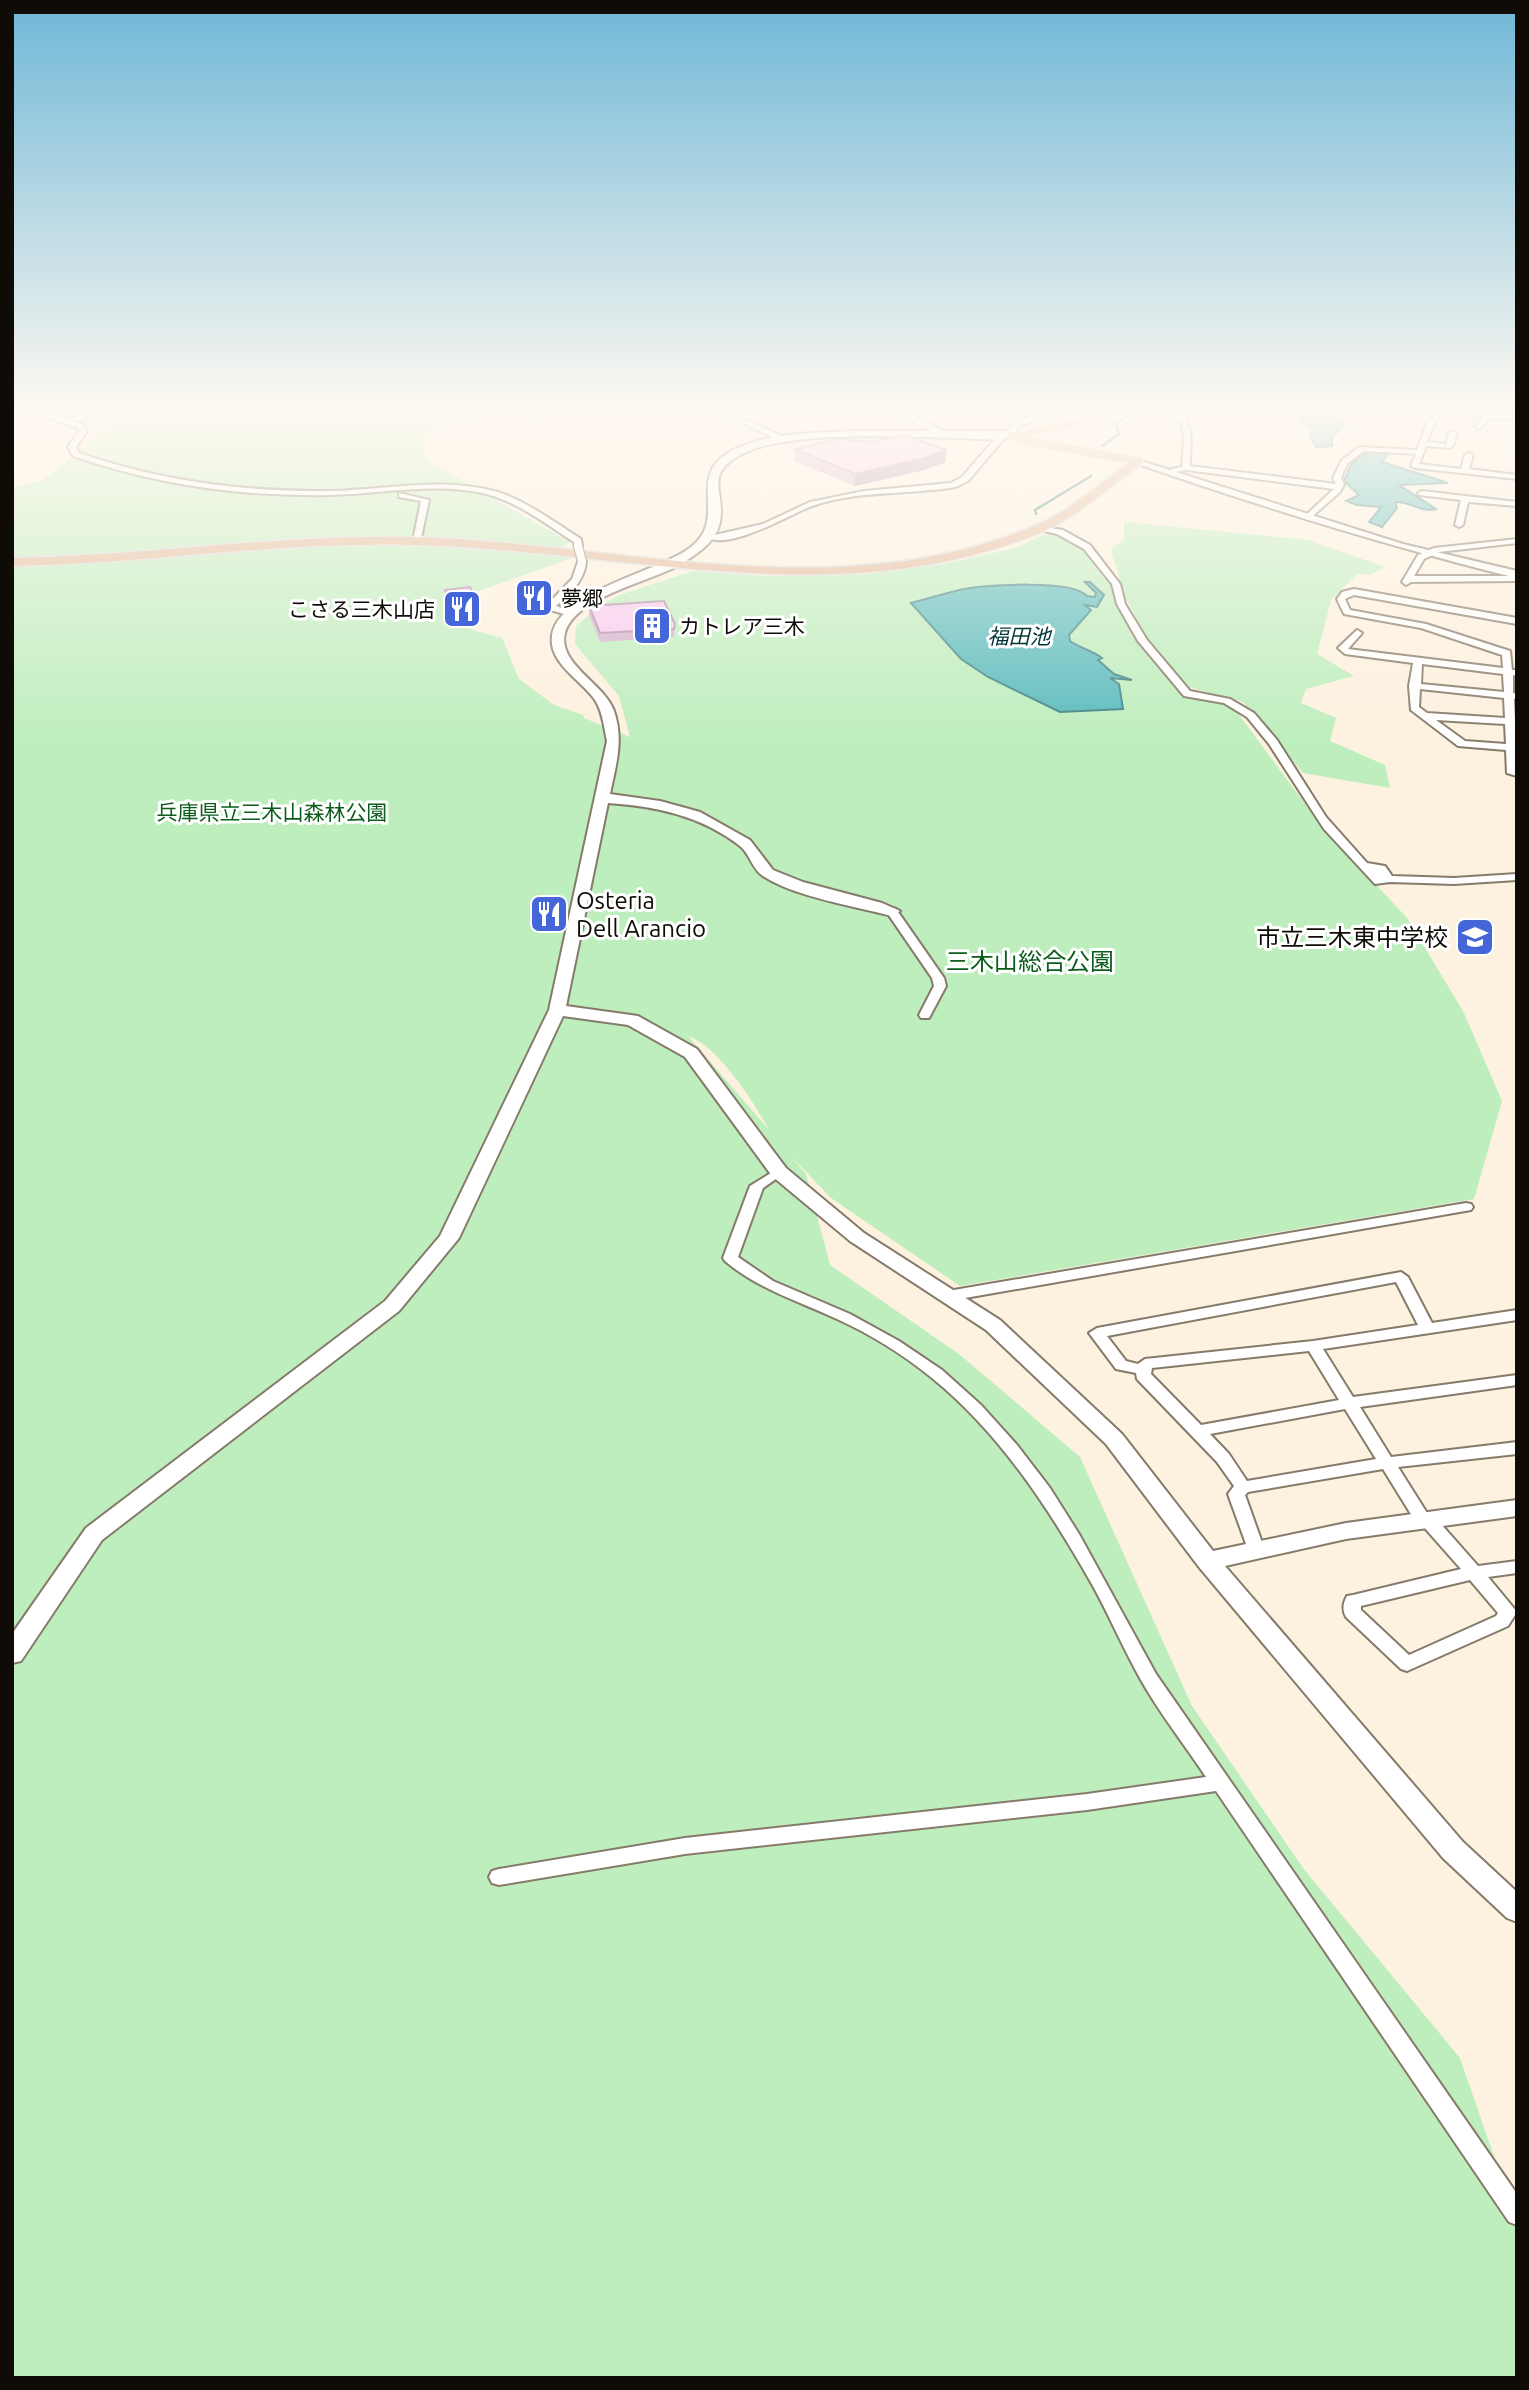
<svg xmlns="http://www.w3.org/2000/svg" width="1529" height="2390" font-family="Ubuntu,'Noto Sans JP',sans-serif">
<rect width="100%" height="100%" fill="#fdf1df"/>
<g fill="#beeebe" fill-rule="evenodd">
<path d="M168 409H531L540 417 493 413 438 422 424 438 425 459 570 542 551 555 572 558 442 604 472 630 502 638 519 679 554 705 583 715 584 718 630 737 619 696 575 644 576 626 601 605 619 595 693 571 765 576 866 574 943 564 1019 547 1042 535 1056 534 1083 549 1113 589 1117 608 1138 642 1183 695 1214 699 1237 712 1320 824 1407 918 1463 1011 1502 1101 1474 1199 960 1286 831 1198 789 1154 806 1174 830 1265 959 1354 1080 1457 1192 1706 1303 1868 1460 2058 1517 2223V2378H12V489L43 480 123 416ZM688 1036C717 1045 754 1102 769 1130Z"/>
<polygon points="1124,522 1308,540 1385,567 1369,575 1357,574 1331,600 1317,654 1354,676 1306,689 1301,703 1336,718 1330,741 1385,765 1390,788 1303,773 1243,702 1189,687 1149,641 1125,597 1111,549 1124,539"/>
</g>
<g fill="#59bbbd" stroke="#438686" stroke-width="2">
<polygon points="1293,409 1337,409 1332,417 1345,425 1332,437 1332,446 1316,447 1310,436 1313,428 1300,422 1303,416"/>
<path d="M1371 449 1389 453 1382 462 1448 483 1399 485 1436 509C1419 513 1411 501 1395 502L1397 508 1382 527 1369 522 1381 507 1357 505 1346 501 1359 495 1344 481 1352 463Z"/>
<path d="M1085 582H1090L1104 595 1097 607 1085 605 1091 610 1069 635 1070 641C1080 648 1093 651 1102 658L1098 660 1114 674 1132 680 1110 678 1119 684 1123 709 1060 712 988 677 961 659 911 603C929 598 947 593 964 589 987 585 1073 579 1087 596L1095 597 1096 593Z"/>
</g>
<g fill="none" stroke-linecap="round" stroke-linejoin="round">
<g stroke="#438686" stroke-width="2.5">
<polyline points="1102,446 1119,434 1115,423 1142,409"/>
<polyline points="1036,514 1035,510 1091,476"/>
</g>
<defs>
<g id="street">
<path d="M24 409H34L65 419 98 412 95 409 108 411V415L72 421 84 425 87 431 76 447 79 453C160 481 243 492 329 491 385 490 443 476 498 492 528 502 554 522 581 539L582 546 575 548 574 542C547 525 521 504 490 495 438 481 383 494 331 495 242 497 157 485 73 456L68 447 79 431 78 428Z"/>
<polygon points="713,409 722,409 790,440 783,442"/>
<polygon points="894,409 903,409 950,436 943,438"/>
<polygon points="1051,409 1061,409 1020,426 1016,430 1017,436 1010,434 1008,430 1014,422"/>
<path d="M1159 409C1198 409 1190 439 1190 466L1336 484 1333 478 1342 460 1359 447 1417 450 1428 420 1438 409H1457L1508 416 1511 420 1491 418 1479 429 1475 427 1484 417 1444 411 1435 421 1427 442 1446 444 1449 433 1453 431 1457 433 1453 446 1449 448 1426 446 1419 464 1461 469 1465 455 1469 453 1473 455 1469 469 1517 475V479L1415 468 1411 466 1416 454 1364 451 1348 463 1341 478 1344 484 1340 492 1308 520 1304 518 1305 516 1334 489 1186 470 1171 473V469L1182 467 1184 439 1182 424 1171 414Z"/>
<polygon points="1401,409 1408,409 1402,414 1398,412"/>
<path d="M1000 433 1007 435 968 481 956 487C909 495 857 490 812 506 788 515 730 551 706 537L763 524 810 502 864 491 951 483 962 477Z"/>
<polygon points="1422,491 1517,502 1517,506 1468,502 1463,525 1459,527 1455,525 1461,500 1419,495 1418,493"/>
<polygon points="399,493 429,500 420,543 413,541 421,501 399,497"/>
<polygon points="1039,526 1063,530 1090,545 1120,584 1125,604 1147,640 1190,691 1230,699 1254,713 1277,740 1326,817 1367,863 1385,866 1392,876 1454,878 1517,874 1517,880 1454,884 1390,882 1375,884 1324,829 1269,744 1247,717 1224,703 1184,696 1138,641 1117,604 1112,584 1084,549 1057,534 1039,530"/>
<polygon points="1517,539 1517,543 1439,552 1424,559 1414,576 1511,576 1517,574 1516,581 1411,582 1406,585 1402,582 1418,555 1434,548"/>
<path d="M579 559 586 561C585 580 570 594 556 606L575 613 571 616 547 609V605L572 579Z"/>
<path d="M1354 589 1517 618V624L1354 595 1345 599 1350 610 1426 624 1510 651 1512 670H1517V676L1513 675V693L1517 694V698L1514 699 1515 719H1517V725H1515L1517 776 1507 773 1506 750 1458 746 1411 710 1409 686 1413 663 1345 654 1338 648 1357 630 1362 633 1348 649 1503 668 1502 655 1421 628 1344 614 1337 599 1342 592ZM1422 664 1503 674 1504 692 1421 684ZM1420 689 1504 698 1505 718 1427 713 1419 707ZM1436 720 1505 724 1506 744 1465 741Z"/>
<polygon points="892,908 896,909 944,978 946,986 929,1018 921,1018 919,1015 934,986 932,978 886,911"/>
<path d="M779 1168 786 1172 763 1188 738 1257 773 1281 850 1314 899 1341 942 1370 981 1405 1017 1445 1050 1488 1079 1534 1156 1674 1517 2194V2225L1509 2222 1216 1791 1087 1810 685 1854 499 1885 492 1883 489 1877 492 1871 499 1869 685 1838 1087 1794 1206 1777C1185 1745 1160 1714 1141 1680 1124 1650 1110 1617 1093 1586 1050 1510 1000 1433 932 1378 904 1355 870 1334 837 1319 798 1301 758 1289 725 1261L723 1258 750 1186Z"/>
<polygon points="1466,1203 1471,1204 1473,1207 1471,1210 948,1301 941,1296 948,1291"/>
<path d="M1401 1272 1408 1277 1432 1323 1517 1310V1320L1323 1349 1353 1397 1517 1375V1385L1360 1407 1391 1457 1517 1442V1454L1398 1467 1427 1513 1433 1515 1478 1566 1517 1561V1573L1488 1577 1517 1612 1508 1626 1407 1671 1401 1669 1346 1617C1342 1610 1343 1603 1347 1596L1353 1595 1461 1569 1423 1526 1417 1524 1383 1469 1248 1492 1245 1495 1265 1551 1262 1555 1256 1557 1250 1555 1228 1494 1234 1486 1217 1462 1137 1379 1136 1373 1116 1369 1089 1333 1097 1328ZM1396 1282 1418 1325 1313 1341 1145 1359 1138 1364 1126 1361 1107 1336ZM1309 1351 1339 1400 1201 1425 1151 1374 1152 1368ZM1345 1409 1376 1459 1247 1481 1229 1454 1210 1434ZM1470 1580 1498 1613 1496 1616 1409 1655 1361 1610V1606Z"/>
</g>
<g id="secondary">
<path d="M856 431H1010L1015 434C1002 443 973 438 958 438 904 437 788 430 742 454 702 475 726 491 720 522 716 542 697 554 681 564 651 582 575 596 565 633 557 664 605 684 614 711 624 740 616 765 610 794L660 801 700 812 750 840 773 870 803 882 882 903 900 911 892 916C854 906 795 897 763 876 752 869 750 854 740 846 702 816 655 806 608 803L566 1006 638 1016 697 1049 786 1168 864 1233 1000 1320 1122 1434 1213 1551 1346 1523 1517 1500V1516L1346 1539 1225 1566 1463 1842 1517 1892V1922L1507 1918 1443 1858 1199 1567 1106 1444 986 1330 850 1241 772 1176 685 1057 628 1025 563 1016 459 1238 399 1311 102 1540 21 1661 12 1663V1634L86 1528 385 1301 440 1236 549 1010 607 741C604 728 603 712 595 700 582 681 548 663 552 636 558 591 659 572 691 547 730 517 682 475 735 449 771 432 817 433 856 431Z"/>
<path d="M1135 459 1403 544 1517 571V578C1387 546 1262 507 1135 463Z"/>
</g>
<path id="primary" d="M1112 409H1127L1072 427 1022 436 1143 459V463C1110 486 1079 516 1042 532 840 616 623 550 414 545 279 541 146 564 12 566V558C146 556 280 534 414 537 619 543 837 609 1034 526 1069 512 1098 484 1129 463L1025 444 1005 434 1067 422Z"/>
</defs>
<use href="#street" stroke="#867a6a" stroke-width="4"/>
<use href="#secondary" stroke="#867a6a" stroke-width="4"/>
<use href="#primary" stroke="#dddddc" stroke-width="3"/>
<use href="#street" fill="#fff" fill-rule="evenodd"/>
<use href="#secondary" fill="#fff" fill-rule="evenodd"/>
<use href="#primary" fill="#e1b698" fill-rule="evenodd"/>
<defs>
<polyline id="street-bridge" points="578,546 582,561"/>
</defs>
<use href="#street-bridge" stroke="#867a6a" stroke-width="10" stroke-linecap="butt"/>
<use href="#street-bridge" stroke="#fff" stroke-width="8"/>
</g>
<g fill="#d5aecf">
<polygon points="873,442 946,462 924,470 855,486 794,461 795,449"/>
<polygon points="445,590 478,602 479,615 453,617 446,603"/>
<polygon points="589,606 675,624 674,637 600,642 589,615"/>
<polygon points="560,908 557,922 537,921 537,911"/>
</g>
<g fill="#ae8da9">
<polygon points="946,450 946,462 924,470 855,486 855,474"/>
<polygon points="478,602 479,615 453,617 452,604"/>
<polygon points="560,897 560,908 557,922 556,911"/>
</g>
<g fill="#f8caf1" stroke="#ae8da9" stroke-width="2">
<polygon points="904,435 946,450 925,458 855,474 795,449 838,439 873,442"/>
<polygon points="470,587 478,602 452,604 445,590"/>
<polygon points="664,601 675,624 674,629 600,633 589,606"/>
<polygon points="540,897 560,897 556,911 537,911"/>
</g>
<linearGradient id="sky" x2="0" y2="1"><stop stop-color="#6fb7d7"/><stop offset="0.55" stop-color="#fef9f1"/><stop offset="1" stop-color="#fef9f1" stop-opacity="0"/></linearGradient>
<rect width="1529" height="743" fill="url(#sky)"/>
<defs>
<symbol id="restaurant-square" viewBox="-11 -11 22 22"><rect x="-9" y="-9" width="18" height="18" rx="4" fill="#4466d9" stroke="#fff"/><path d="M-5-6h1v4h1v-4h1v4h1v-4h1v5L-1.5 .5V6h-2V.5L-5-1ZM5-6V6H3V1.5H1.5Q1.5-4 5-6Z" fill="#fff"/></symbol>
<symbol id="building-square" viewBox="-11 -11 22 22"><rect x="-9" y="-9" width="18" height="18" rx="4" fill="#4466d9" stroke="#fff"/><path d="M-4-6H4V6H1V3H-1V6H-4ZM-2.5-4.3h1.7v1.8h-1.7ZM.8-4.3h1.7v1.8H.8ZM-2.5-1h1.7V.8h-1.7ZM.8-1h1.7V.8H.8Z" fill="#fff"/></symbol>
<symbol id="school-square" viewBox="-11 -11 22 22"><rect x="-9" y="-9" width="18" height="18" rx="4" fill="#4466d9" stroke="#fff"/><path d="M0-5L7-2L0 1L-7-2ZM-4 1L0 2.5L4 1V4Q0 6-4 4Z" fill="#fff"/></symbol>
</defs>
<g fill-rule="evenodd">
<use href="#restaurant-square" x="512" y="576" width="44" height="44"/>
<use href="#restaurant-square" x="440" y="587" width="44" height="44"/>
<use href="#building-square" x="630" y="604" width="44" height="44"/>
<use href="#restaurant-square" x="527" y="892" width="44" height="44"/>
<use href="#school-square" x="1453" y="915" width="44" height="44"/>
</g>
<g text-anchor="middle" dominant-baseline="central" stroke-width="6" stroke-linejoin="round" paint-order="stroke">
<g font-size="21" fill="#0f0b06" stroke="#fff" text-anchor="start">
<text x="561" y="598">夢郷</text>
<text x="435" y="609" text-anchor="end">こさる三木山店</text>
<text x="679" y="626">カトレア三木</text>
</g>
<g font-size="21" font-style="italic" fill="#023435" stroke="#fff">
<text x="1019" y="636">福田池</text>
</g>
<g font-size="21" fill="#0c5c1b" stroke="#fff">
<text x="272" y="812">兵庫県立三木山森林公園</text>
</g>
<g font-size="24" fill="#0f0b06" stroke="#fff" text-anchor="start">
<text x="576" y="900">Osteria<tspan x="576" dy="28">Dell Arancio</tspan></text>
<text x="1448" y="937" text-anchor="end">市立三木東中学校</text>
</g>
<g font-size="24" fill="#0c5c1b" stroke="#fff">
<text x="1030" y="961">三木山総合公園</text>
</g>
</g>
<rect width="1529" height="2390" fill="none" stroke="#0f0b06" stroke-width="28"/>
</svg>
